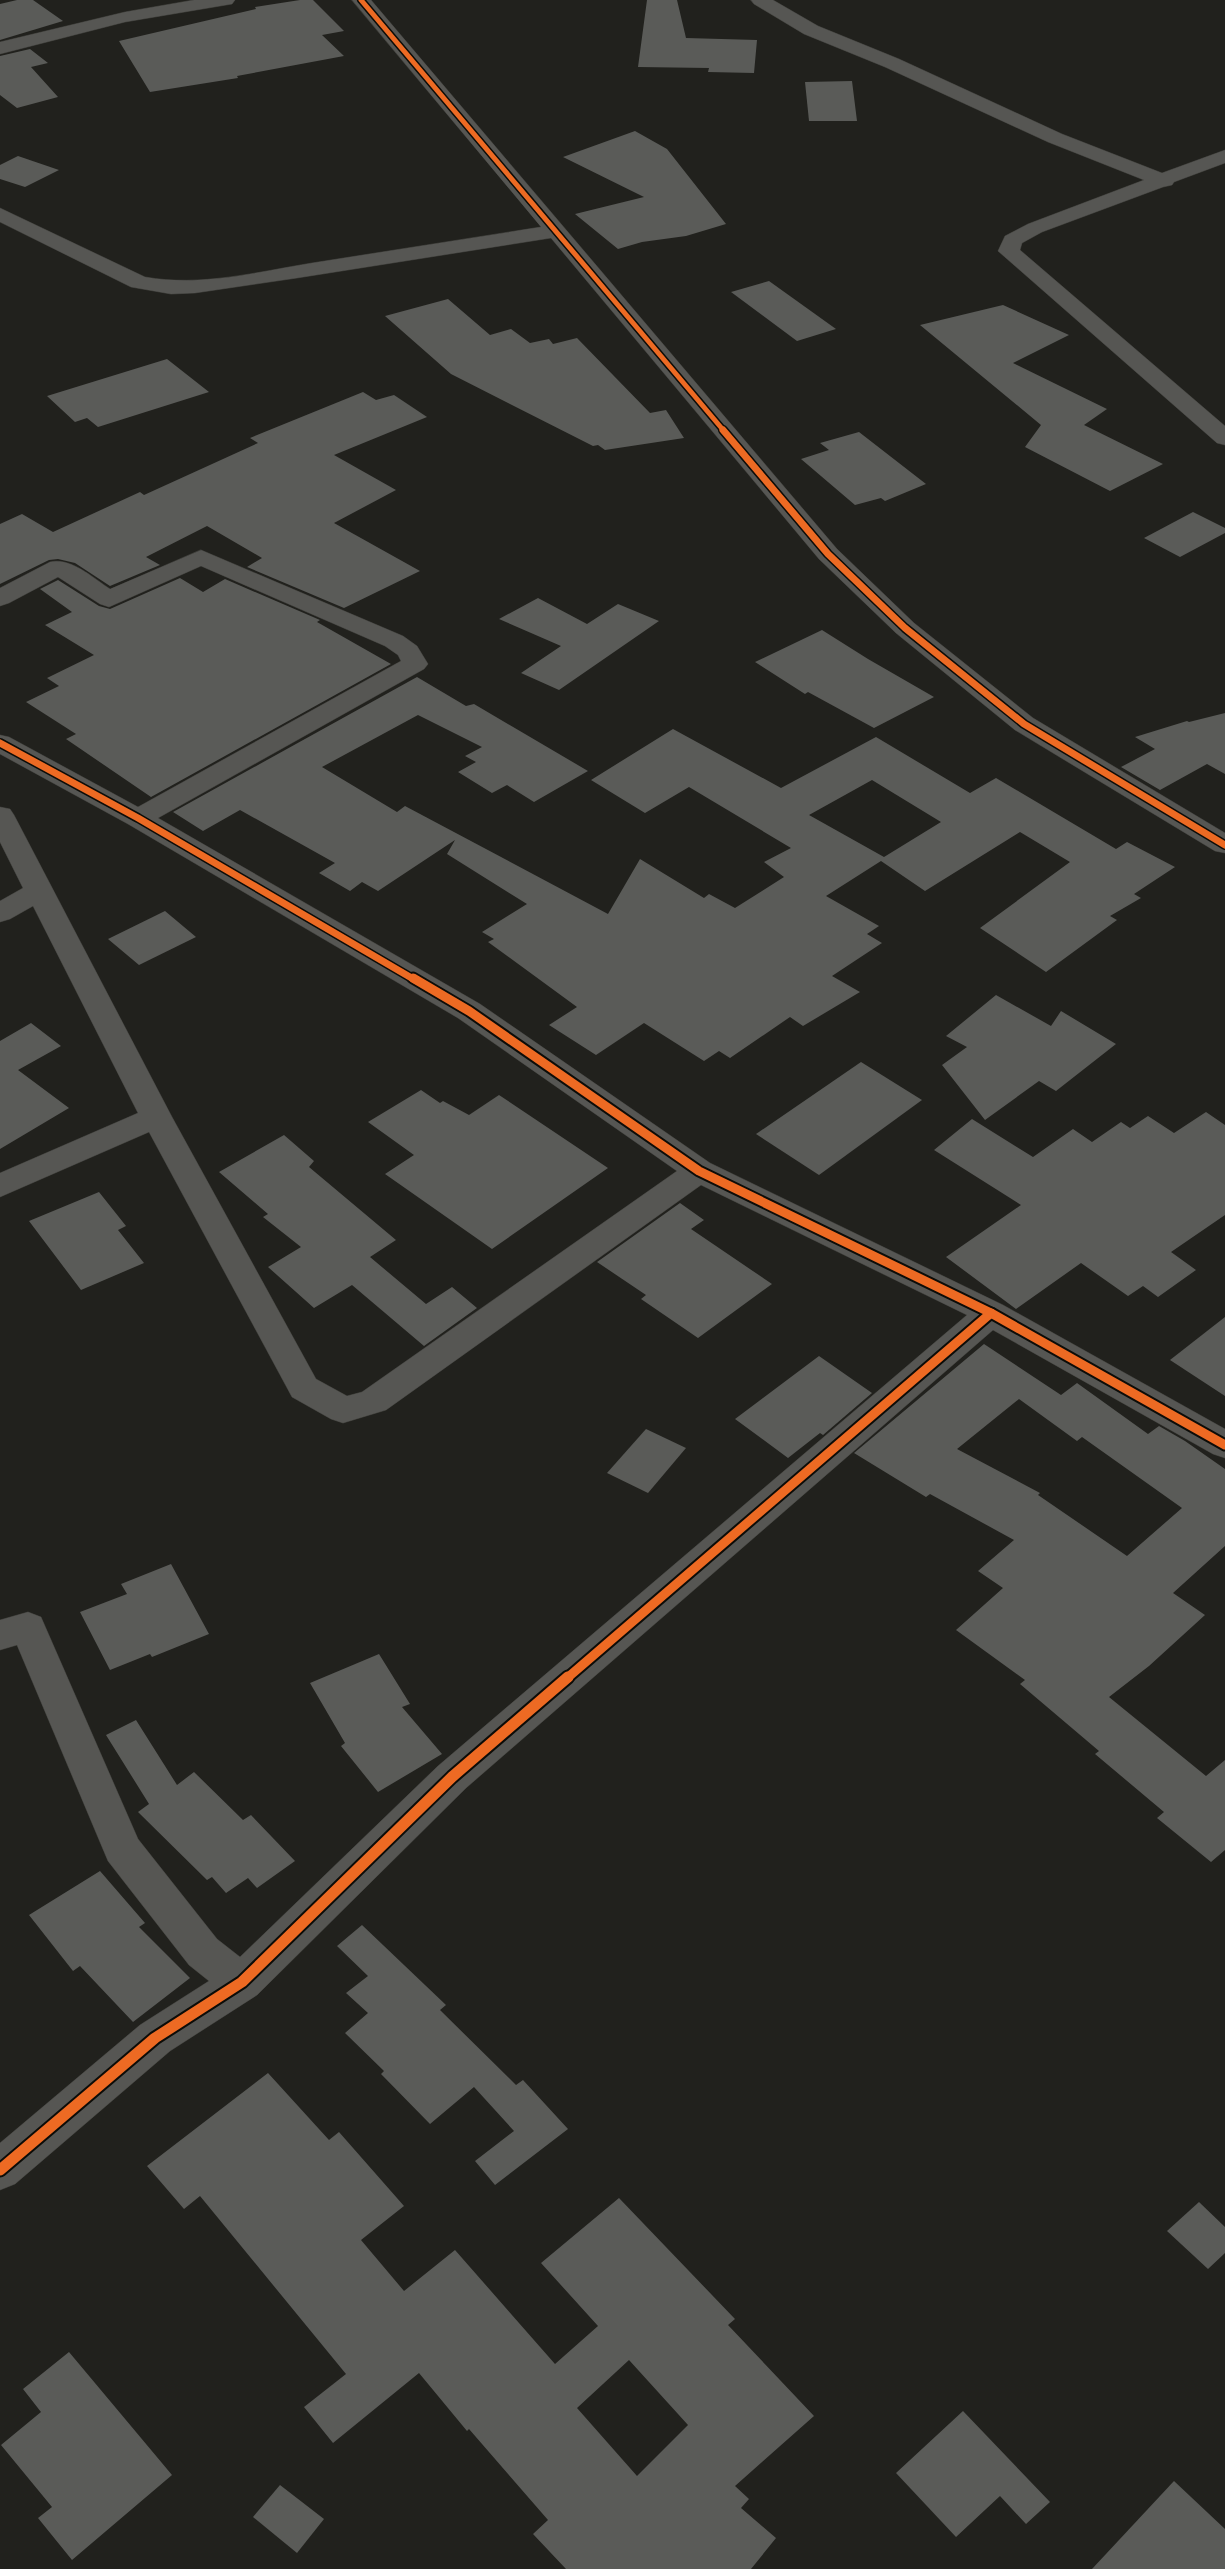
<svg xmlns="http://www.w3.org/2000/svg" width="1225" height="2569" font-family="'Sofia Sans Condensed',sans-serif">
<rect width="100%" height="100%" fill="#21211d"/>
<g fill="#5a5b58" fill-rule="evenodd">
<polygon points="17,0 33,0 63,21 0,40 0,4"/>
<polygon points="300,0 313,0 344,31 322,35 344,56 237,76 238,78 150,92 119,41 256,9 255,7"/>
<polygon points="647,0 677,0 686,38 757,40 754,73 708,72 709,68 638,67"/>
<polygon points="30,49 48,63 31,67 58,97 17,108 0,95 0,56"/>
<polygon points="852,81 857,121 809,121 805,82"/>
<polygon points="635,131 667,149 726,224 686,236 642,242 618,249 575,214 644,197 563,157"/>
<polygon points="18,156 59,170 25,187 0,179 0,165"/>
<polygon points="769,281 836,329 797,341 731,292"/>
<polygon points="448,299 490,335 511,329 530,343 549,339 553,344 577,338 650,413 666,410 684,438 605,450 598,445 593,446 451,374 385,316"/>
<polygon points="1003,305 1069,335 1013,363 1107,409 1084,425 1163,464 1110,491 1025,447 1041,425 920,325"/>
<polygon points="167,359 209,392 98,427 87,418 75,422 47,396"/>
<polygon points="363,392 376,400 394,395 427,417 334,455 396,490 334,523 420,571 344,608 247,567 262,558 207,526 146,557 160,565 110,586 75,563 58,559 49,560 0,584 0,524 22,514 53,532 140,492 144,495 258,443 250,438"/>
<polygon points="859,432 926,484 885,501 881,498 855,505 801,459 829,450 820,443"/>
<polygon points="1193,512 1225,528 1225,533 1180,557 1144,538"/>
<polygon points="180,578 203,592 225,579 320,620 317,622 391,664 151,797 66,739 76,734 26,702 59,686 47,678 94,655 45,625 72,612 40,589 58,580 99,606 110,609"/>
<polygon points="538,598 587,624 618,604 659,621 559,690 521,673 561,646 499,619"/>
<polygon points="822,630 868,659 934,697 874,728 808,692 805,694 755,662"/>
<path d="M417 677 466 706 474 704 588 771 534 802 507 785 492 793 458 772 476 762 465 756 482 747 418 715 322 767 397 812 405 806 608 914 640 859 704 898 709 894 735 908 784 877 764 862 791 848 689 787 645 813 591 780 673 729 781 788 876 737 970 793 996 778 1116 849 1127 842 1175 867 1134 894 1141 898 1110 916 1117 920 1046 972 980 928 1070 862 1020 832 925 891 881 861 826 896 879 926 867 934 882 943 832 976 860 992 803 1026 790 1017 730 1058 719 1051 704 1061 644 1023 596 1055 549 1025 577 1007 488 942 494 939 482 932 527 904 447 854 455 840 378 891 362 882 350 891 319 873 335 863 240 810 203 831 173 812ZM872 780 941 822 884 857 809 815Z"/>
<polygon points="1225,713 1225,774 1207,764 1160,790 1121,767 1155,749 1135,737 1187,721 1189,722"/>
<polygon points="165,911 196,937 139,965 108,939"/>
<polygon points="996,995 1051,1026 1061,1011 1116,1044 1056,1091 1039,1081 985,1120 942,1065 967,1047 946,1036"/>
<polygon points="31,1023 61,1046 18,1070 69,1108 0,1149 0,1041"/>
<polygon points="861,1062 922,1100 819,1175 756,1134"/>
<polygon points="421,1090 440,1103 443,1101 469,1115 499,1095 608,1168 492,1249 385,1174 414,1155 368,1122"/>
<polygon points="1206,1112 1225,1125 1225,1215 1171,1252 1196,1270 1158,1297 1143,1286 1128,1296 1081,1263 1016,1309 946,1257 1021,1205 934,1150 972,1119 1033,1157 1073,1129 1092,1142 1121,1122 1130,1128 1148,1116 1174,1133"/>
<polygon points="284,1135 314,1161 309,1167 396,1240 370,1257 426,1304 452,1287 477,1308 424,1346 352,1285 314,1308 268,1267 301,1247 263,1217 268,1214 219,1172"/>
<polygon points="99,1192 126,1226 118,1230 144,1263 81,1290 29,1221"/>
<polygon points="680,1203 704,1220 691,1229 772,1284 698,1338 641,1299 646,1295 597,1262"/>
<polygon points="1225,1317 1225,1396 1170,1360"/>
<path d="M984 1344 1061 1395 1077 1383 1148 1434 1159 1426 1185 1441 1225 1469V1546L1173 1593 1205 1615 1149 1666 1109 1697 1206 1776 1225 1760V1850L1211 1862 1157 1818 1164 1812 1095 1754 1099 1751 1020 1684 1025 1680 956 1630 1003 1588 978 1571 1014 1540 930 1494 926 1497 854 1453ZM1019 1399 1077 1441 1082 1437 1182 1508 1127 1556 1038 1495 1040 1493 957 1449Z"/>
<polygon points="819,1356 872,1393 823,1435 820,1433 788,1458 735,1419"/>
<polygon points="646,1429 686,1448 648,1493 607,1473"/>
<polygon points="171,1564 209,1634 152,1657 150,1654 110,1670 80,1612 127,1594 121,1584"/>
<polygon points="379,1654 410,1704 402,1707 442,1754 378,1792 341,1746 345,1743 310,1683"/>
<polygon points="136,1720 177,1785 194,1772 243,1820 251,1815 295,1861 257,1888 248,1878 226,1893 212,1877 207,1880 138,1812 149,1804 106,1735"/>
<polygon points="100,1871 145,1923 139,1927 190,1978 133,2022 80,1966 73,1971 29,1915"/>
<polygon points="362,1925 446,2005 440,2010 516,2085 523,2080 568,2129 495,2185 475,2161 514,2131 474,2087 430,2124 381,2074 384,2071 345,2033 368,2013 346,1993 368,1976 337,1946"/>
<path d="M268 2073 329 2140 339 2132 404 2206 361 2240 404 2291 455 2250 555 2364 598 2326 541 2263 619 2198 735 2319 728 2325 814 2416 735 2486 749 2499 741 2508 776 2538 751 2569H566L533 2534 548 2520 469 2429 467 2431 419 2373 333 2443 304 2407 346 2374 200 2196 184 2209 147 2166ZM629 2360 688 2425 637 2476 577 2408Z"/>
<polygon points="1199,2202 1225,2227 1225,2253 1208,2269 1167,2231"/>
<polygon points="69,2352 172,2475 72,2560 38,2518 52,2507 1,2445 41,2412 23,2389"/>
<polygon points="963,2411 1050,2502 1026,2524 1000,2496 956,2537 896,2473"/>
<polygon points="1174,2481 1225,2529 1225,2569 1092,2569"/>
<polygon points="280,2485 324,2519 297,2553 253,2517"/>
</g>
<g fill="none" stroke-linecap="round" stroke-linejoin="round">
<defs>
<g id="minor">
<polygon points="194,0 235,0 232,4 226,5 125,22 0,54 0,42 125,12"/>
<path d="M352 0H371L837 549 914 623 1033 718 1225 833V853L1215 851 1015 730 896 633 819 559 551 238 297 278 195 293 171 294 131 287 0 222V208L145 277C200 287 257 272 312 263 388 251 465 239 541 227Z"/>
<polygon points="751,0 773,0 818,26 899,59 1062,134 1162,173 1225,150 1225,163 1174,182 1172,185 1163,187 1042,232 1022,243 1020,250 1225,426 1225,445 1217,443 998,251 1005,236 1028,224 1144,180 1048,142 885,67 804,34 754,4"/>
<path d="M201 550 403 636 417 646 428 664 424 669 158 818 480 1004 710 1163 1003 1305 1225 1429V1458L1213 1454 993 1330 466 1788 257 1995 170 2051 15 2184 0 2190V2143L140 2025 209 1981 189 1965 108 1861 17 1645 0 1650V1620L28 1612 41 1617 138 1839 217 1939 240 1957 438 1766 967 1315 701 1185 386 1410 343 1423 331 1419 292 1397 149 1132 0 1197V1173L138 1113 33 906 10 919 0 922V901L23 888 0 842V807L10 809 14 815 172 1117 316 1379 347 1396 362 1392 677 1171 458 1018 128 824 0 754V735L9 737 138 807 401 661 398 655 385 646 201 566 109 607 100 604 58 577 9 603 0 606V588L50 562C71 557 93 578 110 589Z"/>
</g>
</defs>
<use href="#minor" stroke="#3b3b37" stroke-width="1"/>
<use href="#minor" fill="#565653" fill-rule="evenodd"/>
<defs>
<polyline id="cycleway-far3" points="361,0 724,431"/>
<g id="cycleway-far2">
<polyline points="723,430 828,554 905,628 1024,724 1225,845"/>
<polyline points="0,743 138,818 415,980"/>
</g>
<g id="cycleway-far1">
<polyline points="413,978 469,1011 699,1171 991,1313 1225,1445"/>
<polyline points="566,1679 991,1313"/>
</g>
<polyline id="cycleway" points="0,2170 155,2038 242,1982 452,1777 568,1677"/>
</defs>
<use href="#cycleway-far3" stroke="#0c0c08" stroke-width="8"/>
<use href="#cycleway-far2" stroke="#0c0c08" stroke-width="10"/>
<use href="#cycleway-far1" stroke="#0c0c08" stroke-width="13"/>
<use href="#cycleway" stroke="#0c0c08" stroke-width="15"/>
<use href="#cycleway-far3" stroke="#ed6a23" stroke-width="5"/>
<use href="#cycleway-far2" stroke="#ed6a23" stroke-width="7"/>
<use href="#cycleway-far1" stroke="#ed6a23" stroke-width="9"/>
<use href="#cycleway" stroke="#ed6a23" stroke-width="11"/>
</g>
</svg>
